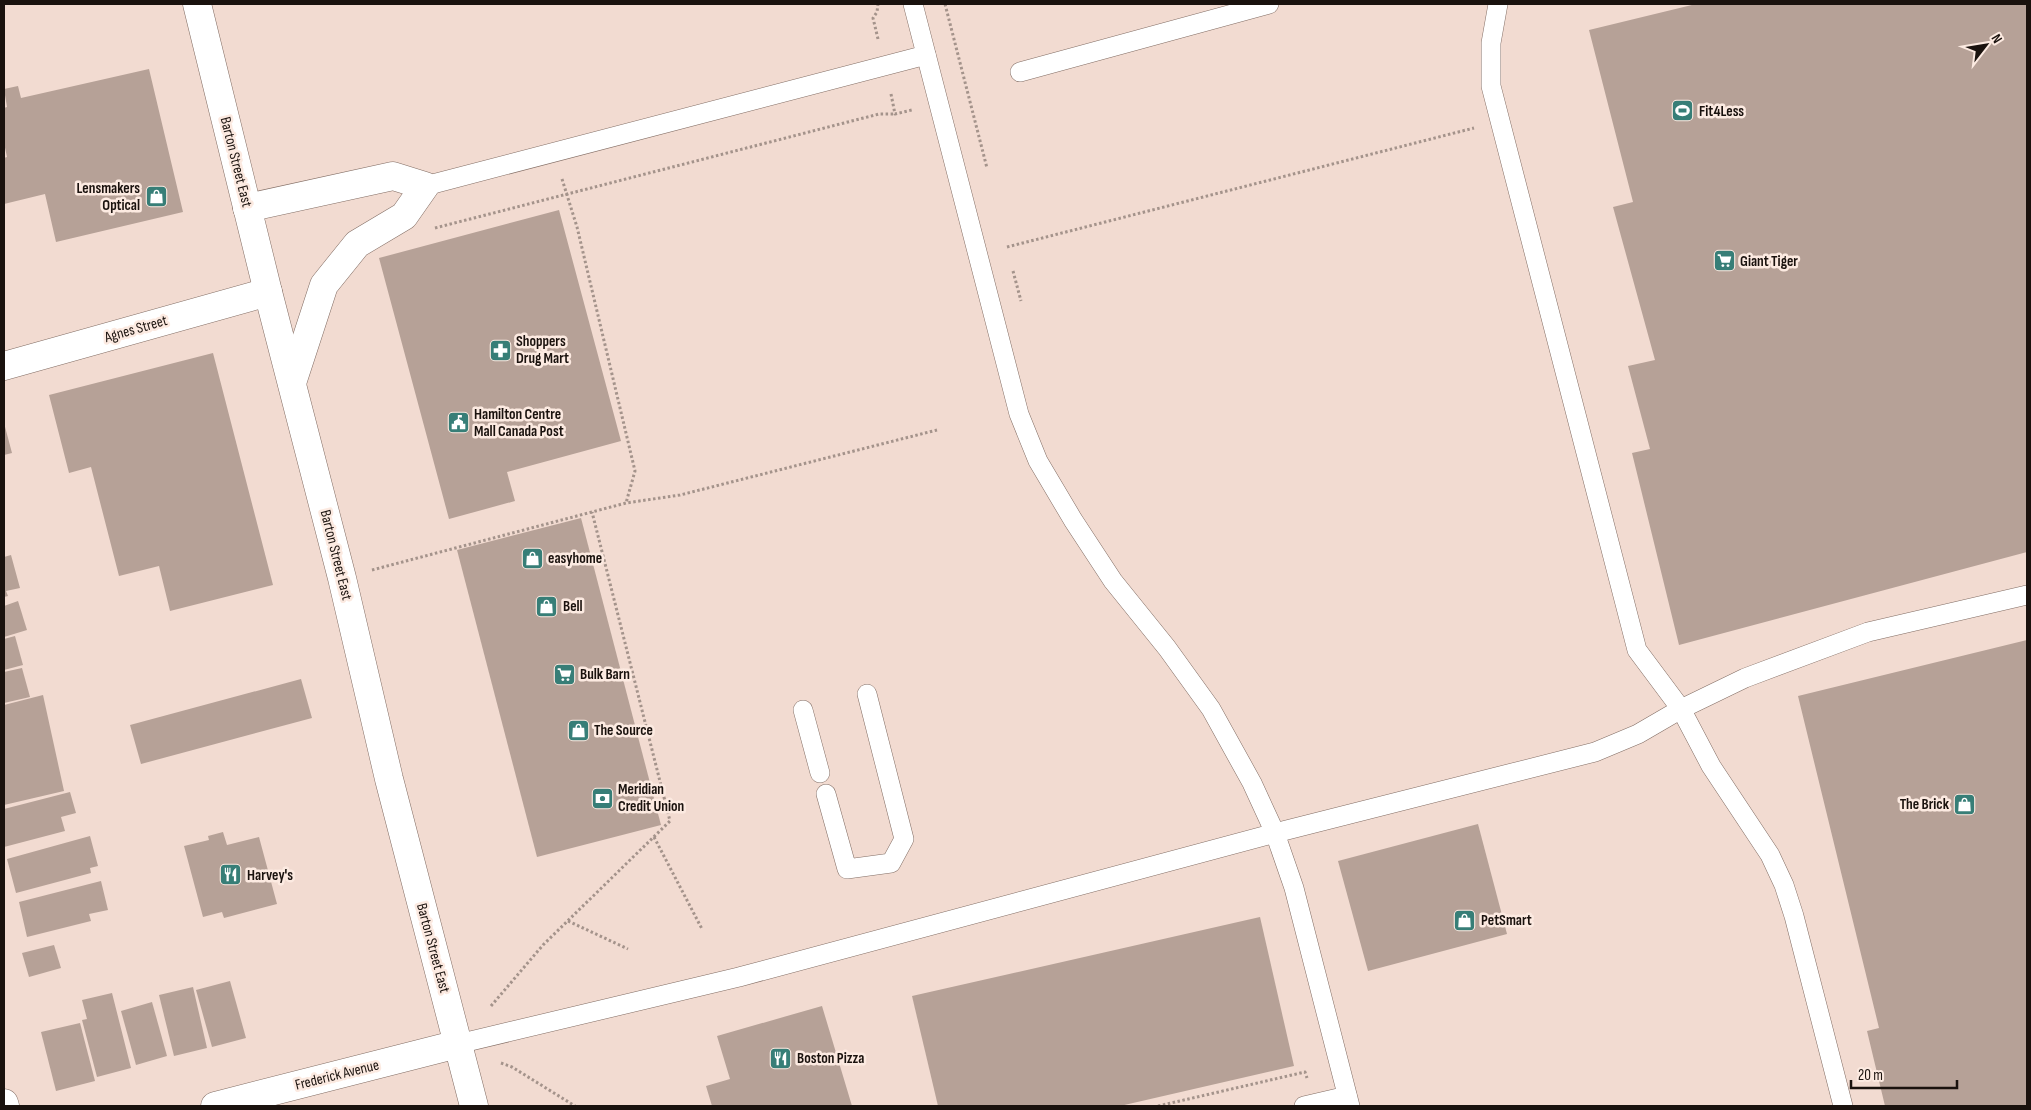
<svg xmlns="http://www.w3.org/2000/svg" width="2031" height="1110" font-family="'Sofia Sans Condensed',sans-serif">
<rect width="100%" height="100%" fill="#f2dbd1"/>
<g fill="#b6a197">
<polygon points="1696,4 2027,4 2027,552 1679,645 1632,453 1650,449 1628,366 1655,360 1613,207 1633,202 1589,30"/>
<polygon points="149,69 183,212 56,242 45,194 4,204 4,158 7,157 4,143 4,108 7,107 4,89 18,86 21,98"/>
<polygon points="559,210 621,441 507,472 515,501 449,519 379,258"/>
<polygon points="213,353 273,585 170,611 159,566 119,576 91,467 69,473 49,395"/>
<polygon points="4,423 12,453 4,455"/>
<polygon points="581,518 661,825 537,857 457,550"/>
<polygon points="11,555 20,588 6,591 8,596 4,597 4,557"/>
<polygon points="18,601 27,630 4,637 4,606"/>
<polygon points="15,636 23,665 4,670 4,639"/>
<polygon points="2027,640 2027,1106 1885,1106 1867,1031 1879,1028 1798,696"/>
<polygon points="22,668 30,697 4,703 4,672"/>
<polygon points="301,679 312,718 141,764 130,725"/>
<polygon points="43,695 64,791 4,805 4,705"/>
<polygon points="70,792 76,813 61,817 65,831 4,847 4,809"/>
<polygon points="1478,824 1507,934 1368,971 1338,861"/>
<polygon points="223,832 227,845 259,837 277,904 224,918 222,912 203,917 184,846 209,840 208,836"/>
<polygon points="90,836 98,866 90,868 91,873 16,893 7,859"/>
<polygon points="101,881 108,910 89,914 91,921 27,937 19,902"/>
<polygon points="1260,917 1294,1066 1120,1106 938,1106 912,996"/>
<polygon points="54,945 61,968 29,977 22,953"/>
<polygon points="230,981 246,1038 212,1047 196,990"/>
<polygon points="193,987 207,1048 174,1056 159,995"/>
<polygon points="112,993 131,1068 97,1077 82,1020 87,1019 82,1000"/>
<polygon points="152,1002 167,1056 136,1065 121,1011"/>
<polygon points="822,1006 852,1106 712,1106 706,1086 730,1079 717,1036"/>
<polygon points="80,1023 95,1081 56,1091 41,1032"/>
</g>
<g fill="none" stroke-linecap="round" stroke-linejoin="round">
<defs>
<g id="lane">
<polyline points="913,4 1019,414 1038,461 1073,520 1113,581 1167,648 1211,709 1252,783 1275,833 1294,888 1350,1106"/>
<polyline points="1498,4 1491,43 1491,86 1637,650 1681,709 1711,766 1770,855 1784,885 1794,916 1843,1106"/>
<polyline points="1020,72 1269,4"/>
<polyline points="425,186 926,55"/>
<polyline points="803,710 820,773"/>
<polyline points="826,794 847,869 891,863 904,839 867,694"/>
<polyline points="458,1044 739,977 1275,833 1595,752 1638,734 1681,709 1745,678 1868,632 2027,595"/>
<polyline points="1304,1106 1347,1096"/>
</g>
<g id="street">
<polyline points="4,366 268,292"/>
<polyline points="4,1103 5,1106"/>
<polyline points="215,1106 458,1044"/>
</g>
<g id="secondary">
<polyline points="197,4 268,292 342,578 389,779 474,1106"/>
<polyline points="247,208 393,176 425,186 404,216 357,244 324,285 292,383"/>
</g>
</defs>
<use href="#lane" stroke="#826d64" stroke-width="20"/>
<use href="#street" stroke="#826d64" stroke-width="29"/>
<use href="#secondary" stroke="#826d64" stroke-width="29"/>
<g stroke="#a4938b" stroke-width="3" stroke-dasharray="2.5 2.5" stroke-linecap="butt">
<polyline points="945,4 987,168"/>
<polyline points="878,39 873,18 877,12 878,4"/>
<polyline points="891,94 895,114 912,110"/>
<polyline points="562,179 577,227 635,471 626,503"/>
<polyline points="435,228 879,114 895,114"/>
<polyline points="1007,247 1474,128"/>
<polyline points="1013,271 1021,301"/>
<polyline points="372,570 626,503 680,495 937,430"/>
<polyline points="654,837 702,929"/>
<polyline points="568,921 628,949"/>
<polyline points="491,1006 543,945 670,821 592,512"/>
<polyline points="501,1063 512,1067 575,1106"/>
<polyline points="1158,1106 1305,1072 1307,1078"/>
</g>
<use href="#lane" stroke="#fff" stroke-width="19"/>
<use href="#street" stroke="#fff" stroke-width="28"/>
<use href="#secondary" stroke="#fff" stroke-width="28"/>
</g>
<defs>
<symbol id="stadium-square" viewBox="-11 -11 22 22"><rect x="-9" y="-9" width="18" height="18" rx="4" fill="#377e77" stroke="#fceae1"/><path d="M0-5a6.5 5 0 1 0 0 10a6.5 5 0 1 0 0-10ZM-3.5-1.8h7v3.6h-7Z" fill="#fff"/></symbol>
<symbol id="shop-square" viewBox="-11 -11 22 22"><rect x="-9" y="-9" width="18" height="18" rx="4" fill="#377e77" stroke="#fceae1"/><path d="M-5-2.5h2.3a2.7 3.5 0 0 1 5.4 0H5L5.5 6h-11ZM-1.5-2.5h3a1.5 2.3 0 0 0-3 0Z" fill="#fff"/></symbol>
<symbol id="supermarket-square" viewBox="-11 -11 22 22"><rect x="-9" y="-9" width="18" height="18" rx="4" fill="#377e77" stroke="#fceae1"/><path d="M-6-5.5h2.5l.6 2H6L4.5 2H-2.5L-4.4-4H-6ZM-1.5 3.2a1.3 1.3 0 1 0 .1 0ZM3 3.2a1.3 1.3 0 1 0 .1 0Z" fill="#fff"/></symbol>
<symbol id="pharmacy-square" viewBox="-11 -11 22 22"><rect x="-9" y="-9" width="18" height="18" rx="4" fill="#377e77" stroke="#fceae1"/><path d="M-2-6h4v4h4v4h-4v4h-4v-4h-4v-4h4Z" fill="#fff"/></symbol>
<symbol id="civic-square" viewBox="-11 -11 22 22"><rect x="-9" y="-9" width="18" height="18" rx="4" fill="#377e77" stroke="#fceae1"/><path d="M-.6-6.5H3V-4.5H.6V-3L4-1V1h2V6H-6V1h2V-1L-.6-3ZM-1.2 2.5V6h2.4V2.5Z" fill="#fff"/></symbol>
<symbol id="bank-square" viewBox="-11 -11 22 22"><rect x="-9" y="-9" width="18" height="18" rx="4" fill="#377e77" stroke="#fceae1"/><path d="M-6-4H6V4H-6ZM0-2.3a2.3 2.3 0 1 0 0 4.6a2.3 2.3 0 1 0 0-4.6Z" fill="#fff"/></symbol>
<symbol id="restaurant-square" viewBox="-11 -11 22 22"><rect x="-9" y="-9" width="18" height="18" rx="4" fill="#377e77" stroke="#fceae1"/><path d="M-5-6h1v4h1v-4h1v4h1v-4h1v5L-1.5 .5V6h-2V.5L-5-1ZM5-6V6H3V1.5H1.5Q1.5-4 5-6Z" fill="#fff"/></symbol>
</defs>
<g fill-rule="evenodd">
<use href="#stadium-square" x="1670" y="98" width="25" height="25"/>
<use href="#shop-square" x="144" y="184" width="25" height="25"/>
<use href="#supermarket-square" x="1712" y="248" width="25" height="25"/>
<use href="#pharmacy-square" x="488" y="338" width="25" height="25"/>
<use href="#civic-square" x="446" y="410" width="25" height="25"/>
<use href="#shop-square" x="520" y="546" width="25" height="25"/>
<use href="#shop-square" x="534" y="594" width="25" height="25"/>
<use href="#supermarket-square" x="552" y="662" width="25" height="25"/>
<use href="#shop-square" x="566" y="718" width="25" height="25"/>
<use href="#bank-square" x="590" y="786" width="25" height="25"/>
<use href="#shop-square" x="1952" y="792" width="25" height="25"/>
<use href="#restaurant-square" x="218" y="862" width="25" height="25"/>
<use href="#shop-square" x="1452" y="908" width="25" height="25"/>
<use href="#restaurant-square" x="768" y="1046" width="25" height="25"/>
</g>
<g text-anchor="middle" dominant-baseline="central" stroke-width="5" stroke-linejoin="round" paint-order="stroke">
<g font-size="15" font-weight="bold" fill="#1a120e" stroke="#fceae1" text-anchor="start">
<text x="1699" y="111">Fit4Less</text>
<text x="140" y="188" text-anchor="end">Lensmakers<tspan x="140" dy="17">Optical</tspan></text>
<text x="1740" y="261">Giant Tiger</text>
<text x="516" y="341">Shoppers<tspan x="516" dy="17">Drug Mart</tspan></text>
<text x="474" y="414">Hamilton Centre<tspan x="474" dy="17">Mall Canada Post</tspan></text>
<text x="548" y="558">easyhome</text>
<text x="563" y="606">Bell</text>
<text x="580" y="674">Bulk Barn</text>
<text x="594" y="730">The Source</text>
<text x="618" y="789">Meridian<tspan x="618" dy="17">Credit Union</tspan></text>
<text x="1949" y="804" text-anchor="end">The Brick</text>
<text x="247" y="875">Harvey's</text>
<text x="1481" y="920">PetSmart</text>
<text x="797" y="1058">Boston Pizza</text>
</g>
<g font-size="15" fill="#1a120e" stroke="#fceae1">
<text transform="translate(236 162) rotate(76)">Barton Street East</text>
<text transform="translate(136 329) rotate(-16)">Agnes Street</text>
<text transform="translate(336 555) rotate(76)">Barton Street East</text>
<text transform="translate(433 948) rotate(75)">Barton Street East</text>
<text transform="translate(337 1075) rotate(-14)">Frederick Avenue</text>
</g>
</g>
<rect width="2031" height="1110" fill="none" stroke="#1a120e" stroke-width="10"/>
<g transform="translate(1986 45) rotate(59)" stroke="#fceae1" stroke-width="4" paint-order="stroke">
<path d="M0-4L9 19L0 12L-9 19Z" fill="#1a120e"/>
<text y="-8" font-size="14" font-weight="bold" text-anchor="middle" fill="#1a120e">N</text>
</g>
<path d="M1851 1080v8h106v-8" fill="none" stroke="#1a120e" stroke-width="2.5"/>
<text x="1858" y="1080" font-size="15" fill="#1a120e" stroke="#fceae1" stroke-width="4" paint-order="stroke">20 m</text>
</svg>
